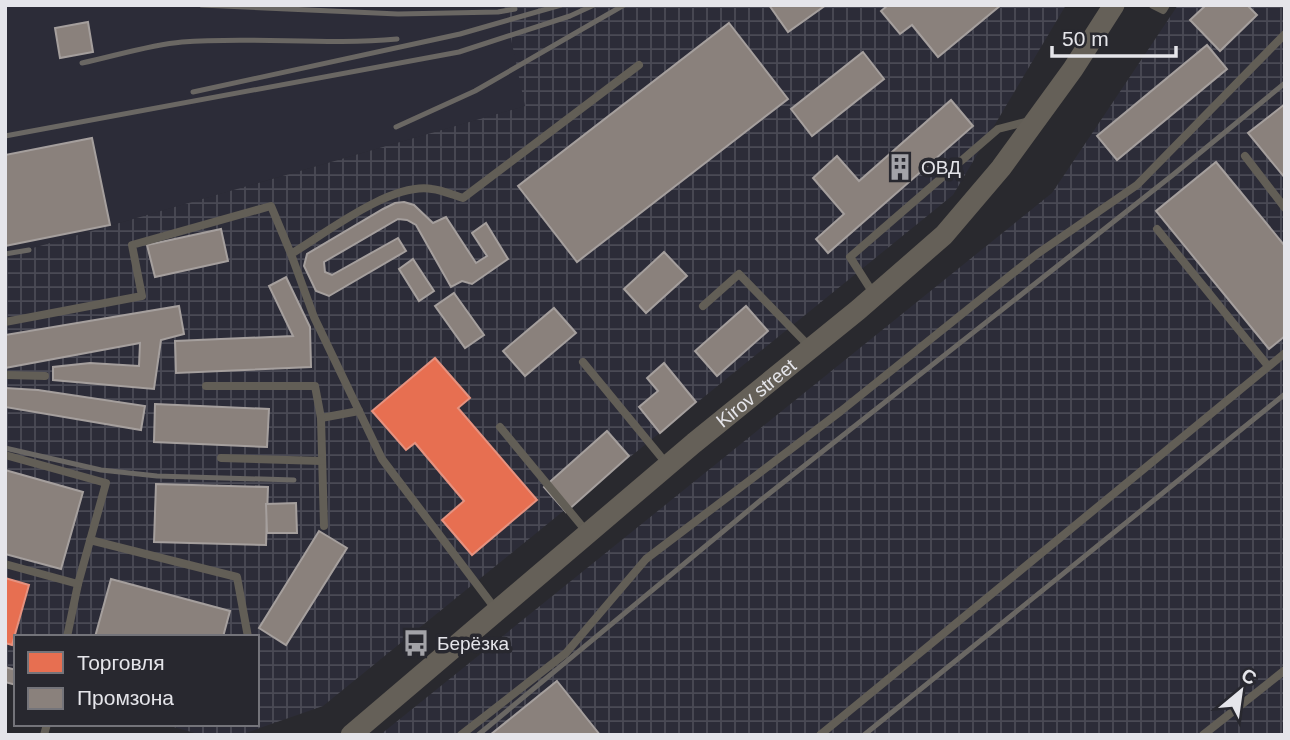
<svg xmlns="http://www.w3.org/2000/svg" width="1290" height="740" font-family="Arial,sans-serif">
<defs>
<pattern id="industrial-grid" width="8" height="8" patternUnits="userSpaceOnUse" patternTransform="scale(1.75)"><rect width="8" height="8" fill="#2c2c38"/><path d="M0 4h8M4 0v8" fill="none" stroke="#4a4a55"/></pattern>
</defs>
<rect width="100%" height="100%" fill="#29292e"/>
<polygon fill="#2c2c38" points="5,5 504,5 526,106 5,256"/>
<g fill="url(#industrial-grid)">
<polygon points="504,5 1066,5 953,195 323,706 240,735 202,735 163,724 257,724 257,637 16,637 16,684 5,681 5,256 525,106"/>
<polygon points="1178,5 1285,5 1285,735 380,735 1052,193"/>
</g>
<g fill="#e76f51" stroke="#e6927f" stroke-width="2">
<polygon points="435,358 470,398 458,408 537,500 472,555 442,520 464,501 415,443 406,450 372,411"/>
<polygon points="5,578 29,585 12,645 5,643"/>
</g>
<g fill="#8a817c" stroke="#a59f9d" stroke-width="2">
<polygon points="769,5 826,5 788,32"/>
<polygon points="888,5 1001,5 938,57 912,25 900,34 881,11"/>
<polygon points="1206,5 1247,5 1257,15 1220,51 1190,20"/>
<polygon points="88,22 93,52 60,58 55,28"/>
<polygon points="729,23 788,99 577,262 518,186"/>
<polygon points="1207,45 1227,69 1117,160 1097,136"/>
<polygon points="863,52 884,79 812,136 791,109"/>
<polygon points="951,100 973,126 828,253 816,239 844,214 813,178 837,156 859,181"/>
<polygon points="1285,104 1285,178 1248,133"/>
<polygon points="92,138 110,225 5,246 5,155"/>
<polygon points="1216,162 1285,246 1285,336 1269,349 1156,211"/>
<polygon points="404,202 414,205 433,223 446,217 476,263 487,256 472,233 486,223 508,259 472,284 462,281 451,287 416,225 407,220 398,219 324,262 325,272 332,275 398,238 406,251 329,296 316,291 304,266 307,254 383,209 395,203"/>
<polygon points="221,229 228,261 155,277 147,245"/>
<polygon points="664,252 687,276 646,313 624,289"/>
<polygon points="413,259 434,291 419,301 399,269"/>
<polygon points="286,277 310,327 311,367 176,373 175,341 293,336 269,286"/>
<polygon points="454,293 484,335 465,348 435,306"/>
<polygon points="179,306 184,334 161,340 154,389 53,380 53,367 90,363 139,366 140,343 5,368 5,335"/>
<polygon points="746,306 768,331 717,376 695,351"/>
<polygon points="554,308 576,333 525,376 503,351"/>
<polygon points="664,363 696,402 660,433 639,407 658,391 647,378"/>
<polygon points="5,388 38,390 145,406 141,430 5,407"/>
<polygon points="155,404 269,409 267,447 154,442"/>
<polygon points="607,431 629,456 566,512 544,487"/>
<polygon points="5,470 83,492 61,569 5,554"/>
<polygon points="156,484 268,487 266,545 154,542"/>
<polygon points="296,503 297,533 267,533 266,504"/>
<polygon points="319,531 347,548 286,645 259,628"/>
<polygon points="111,579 230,611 223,637 95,637"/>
<polygon points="5,667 16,670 16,685 5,682"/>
<polygon points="557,681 600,735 490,735"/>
</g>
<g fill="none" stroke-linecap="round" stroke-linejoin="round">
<g stroke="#625e56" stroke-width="8">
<polyline points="1153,5 1163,10 1166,5"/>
<polyline points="1245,156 1285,208"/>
<polyline points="1157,229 1268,366"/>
<polyline points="873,293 850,257 998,129 1029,121"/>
<polyline points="703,306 739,274 809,346"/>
<polyline points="5,322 142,296 132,245 271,206 291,254"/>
<polyline points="583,362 666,463"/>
<polyline points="5,375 45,376"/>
<polyline points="206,386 315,386 321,418 359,411"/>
<polyline points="321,418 324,526"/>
<polyline points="500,427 586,531"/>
<polyline points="5,455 106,483 78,584 67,637"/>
<polyline points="221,458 322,461"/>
<polyline points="90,540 237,577 248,637"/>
<polyline points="5,564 78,584"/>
<path d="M497 611 382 459 314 317 291 254C326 233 391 182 432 189 442 190 453 195 463 198L639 65"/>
<polyline points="44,735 47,724"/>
<polyline points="461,735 566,653 646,559 841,411 1037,254 1137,185 1285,34"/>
<polyline points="820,735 1285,353"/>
<polyline points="1203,735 1285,670"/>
</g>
<path stroke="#656058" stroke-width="21" id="s1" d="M351 735 694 443 858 310 944 235 1001 168 1073 69 1114 5"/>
<g stroke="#6a6763" stroke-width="5">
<polyline points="201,5 398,14 498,12 515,9"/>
<path d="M82 63C115 56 149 45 182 42 254 36 326 46 397 39"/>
<polyline points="193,92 460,34 561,5"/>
<polyline points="396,127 475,91 624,5"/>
<polyline points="5,136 459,52 570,16 594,5"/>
<polyline points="5,254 29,250"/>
<polyline points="5,448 101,470 157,476 294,480"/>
<polyline points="478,735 761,500 1174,174 1285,83"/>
<polyline points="864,735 1285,394"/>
</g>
</g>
<defs>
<symbol id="building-bare" viewBox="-9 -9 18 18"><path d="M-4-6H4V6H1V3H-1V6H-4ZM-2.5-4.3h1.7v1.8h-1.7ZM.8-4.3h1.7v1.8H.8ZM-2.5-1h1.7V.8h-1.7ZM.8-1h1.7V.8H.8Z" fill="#a3a3a8" stroke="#28282f" stroke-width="2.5" paint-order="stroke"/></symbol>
<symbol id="bus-bare" viewBox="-9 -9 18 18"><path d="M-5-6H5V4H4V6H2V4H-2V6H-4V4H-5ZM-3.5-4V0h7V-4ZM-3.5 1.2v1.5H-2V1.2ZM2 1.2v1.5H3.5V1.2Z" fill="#a3a3a8" stroke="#28282f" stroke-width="2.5" paint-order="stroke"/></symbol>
</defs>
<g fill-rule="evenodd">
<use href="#building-bare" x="881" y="148" width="38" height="38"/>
<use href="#bus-bare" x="397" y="624" width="38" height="38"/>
</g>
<g text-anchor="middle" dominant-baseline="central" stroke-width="7" stroke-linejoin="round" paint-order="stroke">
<g font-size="19" fill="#e5e5ea" stroke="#28282f" text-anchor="start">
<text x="921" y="167">ОВД</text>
<text x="437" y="643">Берёзка</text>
</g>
<g font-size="19" fill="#e5e5ea" stroke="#28282f">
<text stroke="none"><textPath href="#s1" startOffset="530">Kirov street</textPath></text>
</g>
</g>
<rect width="1290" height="740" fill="none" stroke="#e5e5ea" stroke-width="14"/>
<rect x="14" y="635" width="245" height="91" fill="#28282f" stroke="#74747a" stroke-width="2"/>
<rect x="28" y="652" width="35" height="21" fill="#e76f51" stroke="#74747a" stroke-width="2"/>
<text x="77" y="670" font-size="21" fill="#e5e5ea">Торговля</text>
<rect x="28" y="688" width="35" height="21" fill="#8a817c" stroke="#74747a" stroke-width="2"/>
<text x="77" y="705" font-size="21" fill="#e5e5ea">Промзона</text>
<g transform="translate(1241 691) rotate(29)" stroke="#28282f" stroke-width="5" paint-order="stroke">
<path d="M0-5L12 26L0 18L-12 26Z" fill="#e5e5ea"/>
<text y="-10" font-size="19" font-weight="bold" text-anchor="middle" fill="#e5e5ea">С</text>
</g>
<path d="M1052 46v10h124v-10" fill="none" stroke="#e5e5ea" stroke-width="3.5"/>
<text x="1062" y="46" font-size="21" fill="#e5e5ea" stroke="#28282f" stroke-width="5" paint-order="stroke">50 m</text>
</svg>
